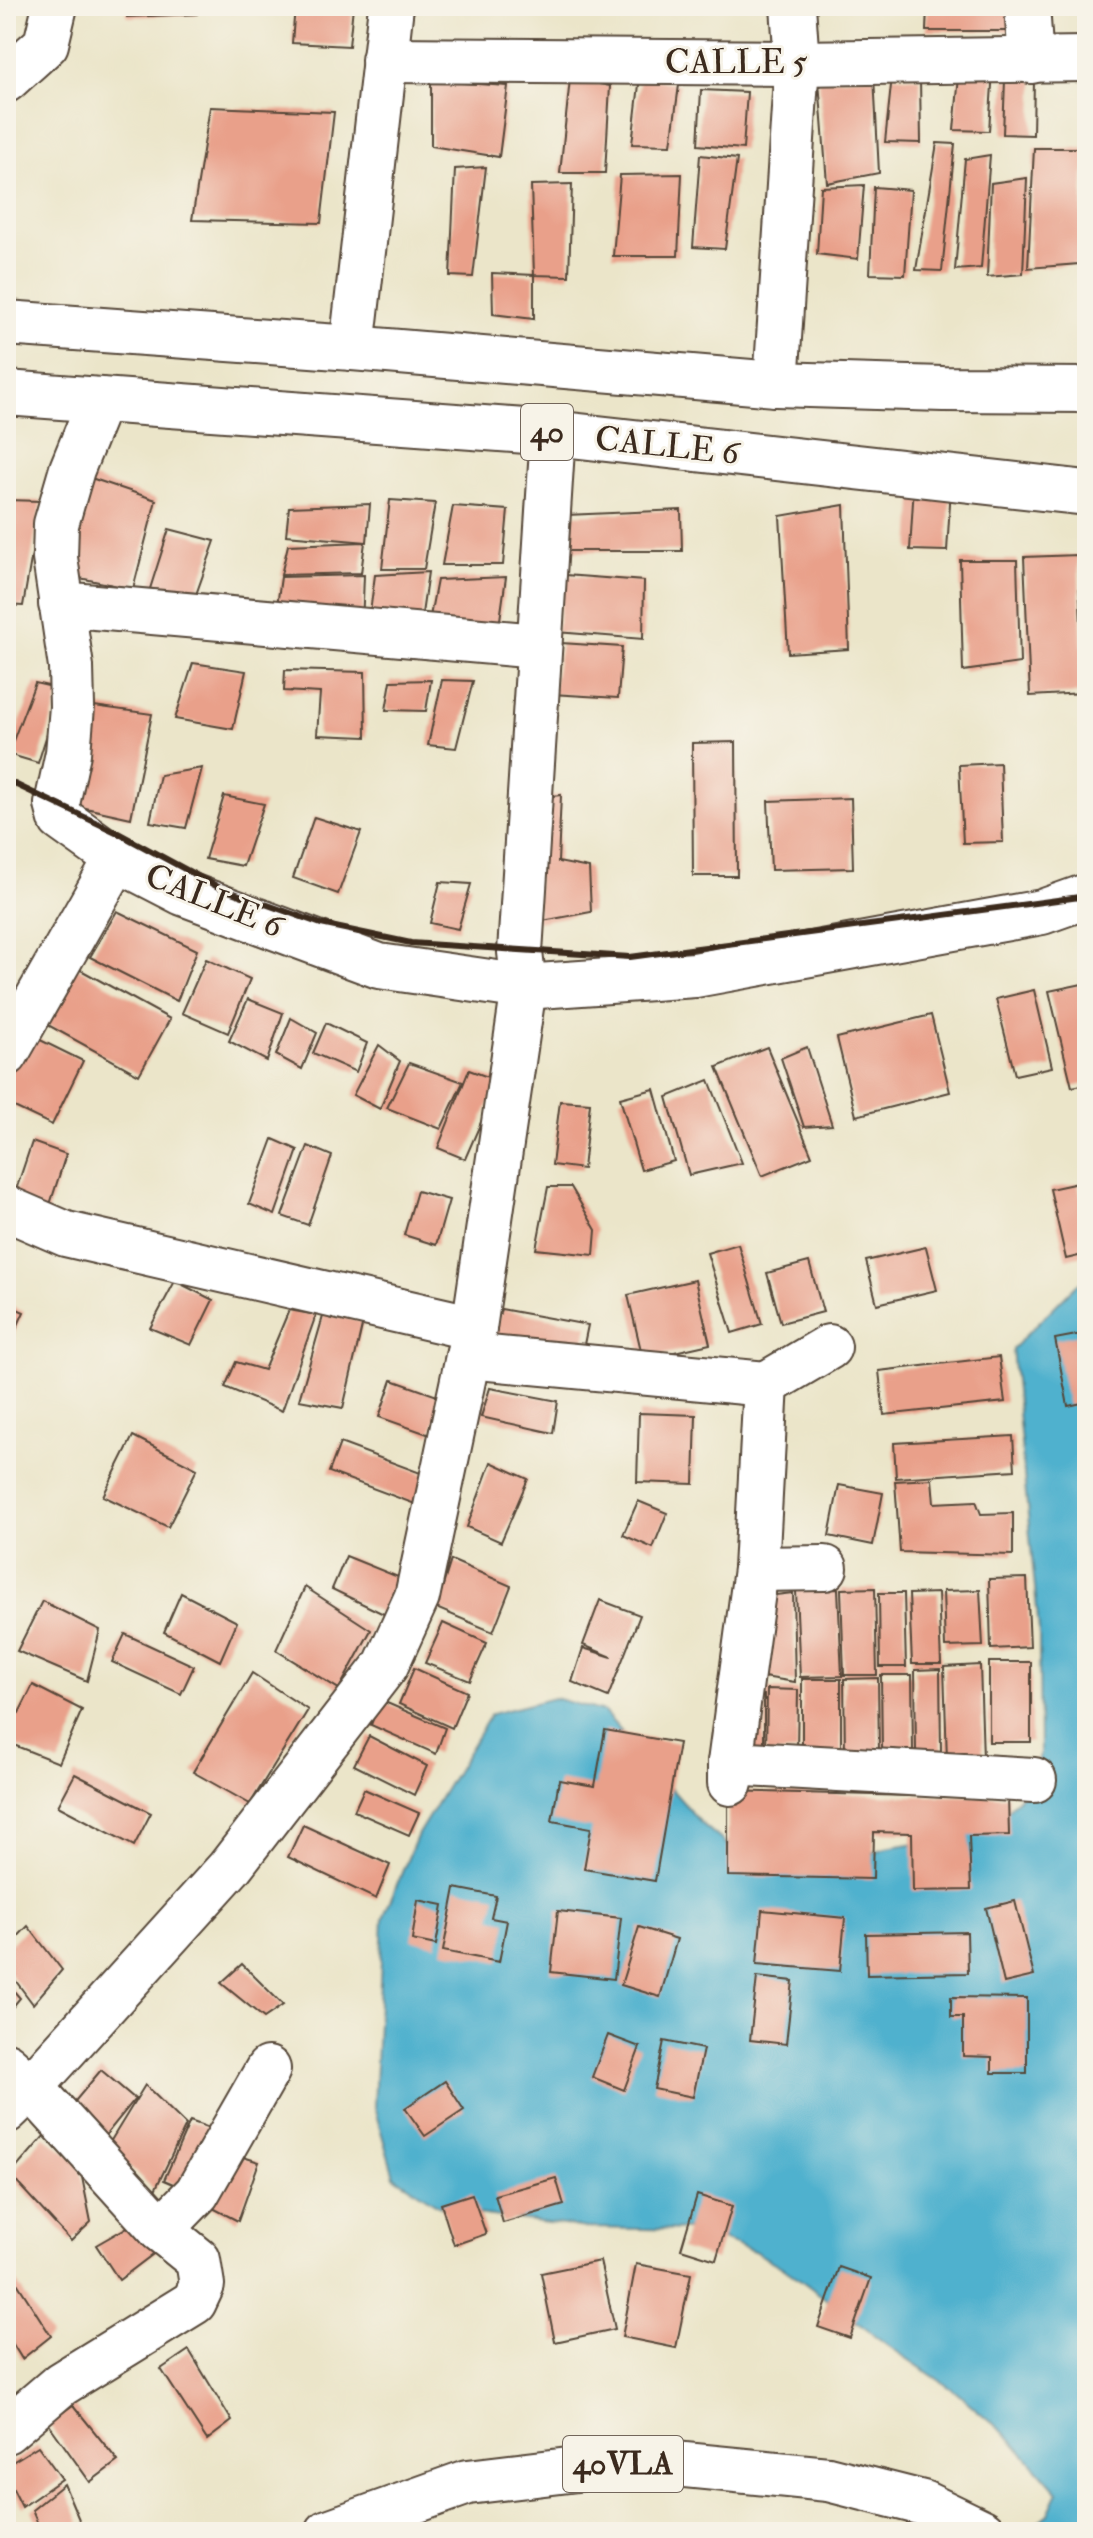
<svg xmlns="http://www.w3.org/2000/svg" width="1093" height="2538" font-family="'IM FELL Double Pica',serif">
<rect width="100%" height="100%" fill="#f7f3e8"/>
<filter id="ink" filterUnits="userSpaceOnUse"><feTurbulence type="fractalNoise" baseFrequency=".0125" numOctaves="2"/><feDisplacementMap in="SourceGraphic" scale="16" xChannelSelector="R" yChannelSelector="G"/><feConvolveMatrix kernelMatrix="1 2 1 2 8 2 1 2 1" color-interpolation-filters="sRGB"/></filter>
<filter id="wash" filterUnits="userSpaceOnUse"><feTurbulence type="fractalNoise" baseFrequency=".006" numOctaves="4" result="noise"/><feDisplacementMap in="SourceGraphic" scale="32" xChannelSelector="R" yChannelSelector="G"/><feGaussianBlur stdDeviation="1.8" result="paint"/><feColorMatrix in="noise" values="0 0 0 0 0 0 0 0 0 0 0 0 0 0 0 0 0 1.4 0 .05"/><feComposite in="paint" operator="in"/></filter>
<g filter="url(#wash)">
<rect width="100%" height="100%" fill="#ebe5c9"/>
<polygon fill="#4fb1ce" stroke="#456e76" stroke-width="2" points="1087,1281 1087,2532 1025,2532 1048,2514 1058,2492 1010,2438 955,2391 893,2349 790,2272 754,2251 699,2230 587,2228 446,2210 394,2176 374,2107 383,1918 418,1834 491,1714 554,1698 604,1712 701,1823 741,1856 852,1860 886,1848 945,1838 1003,1816 1034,1780 1040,1754 1039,1630 1012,1349 1077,1284"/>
<g id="blocks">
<g fill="#e9a08a">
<polygon points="127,6 198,6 197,14 127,17"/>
<polygon points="295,6 353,6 349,46 292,43"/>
<polygon points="927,6 1012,6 1012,31 926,31"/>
<polygon points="960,66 993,69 989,131 954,130"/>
<polygon points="640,76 679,85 671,145 632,144"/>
<polygon points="874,76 879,173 827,183 819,81"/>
<polygon points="892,76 920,78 921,143 885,142"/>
<polygon points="570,79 610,86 605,173 560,173"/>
<polygon points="1005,80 1034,80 1033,135 1003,134"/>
<polygon points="431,81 508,86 499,157 431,146"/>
<polygon points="701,90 747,92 743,149 698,145"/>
<polygon points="210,107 334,112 321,223 192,220"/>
<polygon points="937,143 955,144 942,271 916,270"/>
<polygon points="1034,148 1086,148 1079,264 1028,268"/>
<polygon points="700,155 737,159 725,249 693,247"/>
<polygon points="990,155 981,268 955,270 965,159"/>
<polygon points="486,167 473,277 450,276 455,169"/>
<polygon points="682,174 678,256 613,256 620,175"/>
<polygon points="1027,178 1023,274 987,277 991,183"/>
<polygon points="572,184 569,276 534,275 531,185"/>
<polygon points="864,185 858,259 817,254 821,187"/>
<polygon points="874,187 911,190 905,275 870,274"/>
<polygon points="492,273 534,275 534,319 493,314"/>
<polygon points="85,476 156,500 133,589 70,576"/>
<polygon points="914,485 951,487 947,551 910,550"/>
<polygon points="6,500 41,501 23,606 6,605"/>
<polygon points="390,500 435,503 424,569 382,569"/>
<polygon points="370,504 367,542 286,535 289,507"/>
<polygon points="844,505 849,649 788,653 780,516"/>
<polygon points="453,506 508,510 503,565 442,565"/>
<polygon points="681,510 682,551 561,551 566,515"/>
<polygon points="169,529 215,541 193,603 149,592"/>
<polygon points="365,542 361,573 281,575 288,545"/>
<polygon points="1078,555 1084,693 1030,696 1024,557"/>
<polygon points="960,560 1017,560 1020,663 963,671"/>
<polygon points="428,572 420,628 368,627 375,575"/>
<polygon points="364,575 362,627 275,620 281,577"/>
<polygon points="565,575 644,581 643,639 557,632"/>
<polygon points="506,577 499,627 428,627 437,580"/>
<polygon points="561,643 622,647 618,698 552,694"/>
<polygon points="193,663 246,671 233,729 175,719"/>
<polygon points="285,670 365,672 366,737 317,735 320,693 284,691"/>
<polygon points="431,680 426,711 386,710 391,681"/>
<polygon points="442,680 473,681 456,748 428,745"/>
<polygon points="35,683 61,689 38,763 8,754"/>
<polygon points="94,706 152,714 131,818 72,805"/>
<polygon points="736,742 737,876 693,876 692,743"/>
<polygon points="1000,763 1003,842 963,843 959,765"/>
<polygon points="202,768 186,828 150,822 160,775"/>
<polygon points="561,795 558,862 589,868 591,912 537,922 536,798"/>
<polygon points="224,796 264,804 243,866 205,859"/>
<polygon points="851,798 853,868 771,870 768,801"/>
<polygon points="314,817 361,832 338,894 293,878"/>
<polygon points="440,882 471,884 458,929 430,923"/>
<polygon points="117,911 197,950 177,1001 90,957"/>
<polygon points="206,959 250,979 228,1033 182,1013"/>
<polygon points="68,963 170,1019 139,1075 37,1019"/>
<polygon points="1087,983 1087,1084 1072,1087 1049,991"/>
<polygon points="1034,990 1052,1067 1015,1075 996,999"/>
<polygon points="248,999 283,1013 267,1061 229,1041"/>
<polygon points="931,1015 950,1092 856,1116 837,1038"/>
<polygon points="291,1018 317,1033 302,1069 276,1055"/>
<polygon points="326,1023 367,1043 356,1072 313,1053"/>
<polygon points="24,1032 83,1061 52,1125 6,1103 6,1068"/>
<polygon points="379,1045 400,1061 380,1109 353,1095"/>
<polygon points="767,1047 812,1156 762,1176 717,1067"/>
<polygon points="807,1047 832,1125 804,1127 781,1058"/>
<polygon points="409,1063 463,1082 441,1129 387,1108"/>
<polygon points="469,1070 499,1081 465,1159 438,1148"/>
<polygon points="709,1080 742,1163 689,1175 667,1097"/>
<polygon points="654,1089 674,1161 641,1170 620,1098"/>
<polygon points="560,1101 590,1103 583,1169 552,1165"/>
<polygon points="273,1139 298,1150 275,1215 249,1204"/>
<polygon points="32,1142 66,1154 47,1214 12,1202"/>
<polygon points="308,1146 332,1156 308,1225 282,1216"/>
<polygon points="1078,1183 1087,1221 1087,1254 1066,1259 1050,1189"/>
<polygon points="548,1187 571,1187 596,1230 594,1255 536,1249"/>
<polygon points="417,1191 449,1200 436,1245 404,1235"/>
<polygon points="738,1244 762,1324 732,1333 707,1253"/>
<polygon points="926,1247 937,1290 877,1304 866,1261"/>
<polygon points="809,1262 823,1312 781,1323 767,1273"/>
<polygon points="695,1280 710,1344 643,1359 628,1295"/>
<polygon points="175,1281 213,1300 191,1345 150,1328"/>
<polygon points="6,1304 24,1312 6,1351"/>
<polygon points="501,1309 588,1325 580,1364 490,1345"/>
<polygon points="289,1310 316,1315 282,1411 225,1387 236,1362 264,1370"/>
<polygon points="324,1313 363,1322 343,1408 299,1400"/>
<polygon points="1087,1333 1087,1402 1068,1406 1055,1339"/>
<polygon points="999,1357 1005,1402 884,1415 879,1371"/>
<polygon points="392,1380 443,1398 430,1435 379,1417"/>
<polygon points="490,1388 558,1401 553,1433 481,1417"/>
<polygon points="639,1413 696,1415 694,1484 637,1482"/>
<polygon points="133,1436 197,1469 168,1527 103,1496"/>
<polygon points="1013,1436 1015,1470 896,1478 894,1443"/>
<polygon points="340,1443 426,1475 415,1504 329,1472"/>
<polygon points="1082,1459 1087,1459 1087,1540 1083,1540"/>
<polygon points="491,1462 528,1479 501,1542 467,1527"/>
<polygon points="932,1479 934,1503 976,1501 981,1514 1013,1513 1013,1555 900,1552 895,1481"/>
<polygon points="839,1485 883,1493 873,1545 829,1536"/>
<polygon points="638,1501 667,1513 653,1548 623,1535"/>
<polygon points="346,1556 408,1581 394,1619 332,1589"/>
<polygon points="451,1560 511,1586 493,1632 436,1608"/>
<polygon points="1027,1578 1030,1647 991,1649 989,1579"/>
<polygon points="305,1587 371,1630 339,1689 276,1650"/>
<polygon points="875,1588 877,1675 844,1675 841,1589"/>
<polygon points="838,1589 842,1676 800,1677 796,1591"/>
<polygon points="980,1590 983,1646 945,1647 943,1591"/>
<polygon points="181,1593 237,1622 220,1661 164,1632"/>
<polygon points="793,1593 795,1682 751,1675 758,1597"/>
<polygon points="879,1593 904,1593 906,1667 880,1667"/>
<polygon points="938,1593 941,1664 912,1664 909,1594"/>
<polygon points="600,1600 640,1615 608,1697 572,1682 583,1648 612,1657 583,1645"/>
<polygon points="42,1601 100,1630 87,1681 17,1651"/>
<polygon points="443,1623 487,1643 470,1681 425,1663"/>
<polygon points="125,1634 194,1666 181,1694 112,1662"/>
<rect x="989" y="1662" width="42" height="80"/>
<polygon points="980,1665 983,1759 947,1760 944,1667"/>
<polygon points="414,1668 467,1692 452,1728 399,1704"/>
<polygon points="940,1669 941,1753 916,1753 915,1670"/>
<polygon points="252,1673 308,1710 250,1804 193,1772"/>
<polygon points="881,1675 912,1675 913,1751 882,1751"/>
<polygon points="878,1678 879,1754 845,1755 844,1679"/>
<rect x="802" y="1679" width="39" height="76"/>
<polygon points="33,1685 82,1710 59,1763 6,1742 6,1706 19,1713"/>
<polygon points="767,1689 798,1690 797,1752 766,1754"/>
<polygon points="745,1695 764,1695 764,1760 741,1755"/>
<polygon points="380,1700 445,1728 436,1754 371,1725"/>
<polygon points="605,1730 679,1743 655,1881 584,1869 591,1828 552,1821 559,1780 595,1786"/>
<polygon points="369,1736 427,1766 414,1795 354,1765"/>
<polygon points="75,1774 151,1813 134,1846 58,1806"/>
<polygon points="364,1789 419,1813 409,1835 354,1811"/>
<polygon points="728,1791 911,1796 1008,1796 1009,1835 969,1836 971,1890 913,1891 912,1833 874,1832 873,1879 728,1876"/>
<polygon points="303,1825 390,1865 376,1899 288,1857"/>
<polygon points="455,1888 496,1896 491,1918 507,1921 499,1962 443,1951"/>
<polygon points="418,1900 443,1905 436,1945 412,1940"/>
<polygon points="1015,1901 1034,1976 1004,1983 986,1908"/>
<polygon points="762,1910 845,1918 840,1971 757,1964"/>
<polygon points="558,1911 621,1918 614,1979 551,1972"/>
<polygon points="28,1926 62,1970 33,2004 6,1968 6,1949"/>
<polygon points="639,1927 677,1939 660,1997 621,1985"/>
<polygon points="967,1932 968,1973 867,1975 866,1934"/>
<polygon points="242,1964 283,2005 264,2018 221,1983"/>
<polygon points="757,1977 793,1981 786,2044 750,2040"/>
<polygon points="6,1982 20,1998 6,2015"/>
<polygon points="951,1997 1027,1998 1027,2073 992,2073 992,2057 963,2056 963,2017 951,2017"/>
<polygon points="608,2035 640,2047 624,2090 592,2077"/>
<polygon points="664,2041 703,2049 693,2097 654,2089"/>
<polygon points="101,2070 135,2099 101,2141 71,2106"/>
<polygon points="445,2081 464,2110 425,2136 405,2108"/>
<polygon points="145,2085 186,2125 155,2190 107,2147"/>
<polygon points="190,2121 218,2131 192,2192 164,2180"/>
<polygon points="44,2136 79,2162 91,2222 71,2241 10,2175"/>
<polygon points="224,2151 259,2162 238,2221 203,2203"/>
<polygon points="556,2178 564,2205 503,2223 495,2195"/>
<polygon points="472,2194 486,2234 454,2245 441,2204"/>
<polygon points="697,2195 732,2206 716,2260 681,2249"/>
<polygon points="138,2221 161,2248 119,2280 96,2245"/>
<polygon points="600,2261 615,2329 555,2342 541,2273"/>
<polygon points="636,2264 691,2274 676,2348 622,2337"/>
<polygon points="839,2267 871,2278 850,2338 818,2327"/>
<polygon points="10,2272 51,2336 22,2359 6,2333 6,2275"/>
<polygon points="189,2350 232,2421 207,2440 161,2369"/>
<polygon points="73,2405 118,2461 90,2482 48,2423"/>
<polygon points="38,2446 62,2479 22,2507 6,2475 6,2466"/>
<polygon points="64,2484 80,2522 66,2532 41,2532 32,2510"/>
</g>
</g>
</g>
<g filter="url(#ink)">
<use href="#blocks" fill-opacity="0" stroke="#554638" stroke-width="2"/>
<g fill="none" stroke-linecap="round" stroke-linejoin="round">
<defs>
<g id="minor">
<polyline points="1027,6 1031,61"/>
<polyline points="384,60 797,63 1087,59"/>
<polyline points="6,80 46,44 55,6"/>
<polyline points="352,348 391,6"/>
<polyline points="776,384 797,63 793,6"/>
<polyline points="100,400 72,469 56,524 55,558 71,667 72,707 68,753 57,804 61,819 117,859 183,893 379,966 524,987 695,975 1042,912 1087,896"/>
<polyline points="61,604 538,646"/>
<polyline points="6,1054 117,859"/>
<polyline points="6,1208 66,1234 474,1328"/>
<polyline points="468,1356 766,1384 829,1347"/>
<polyline points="756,1569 825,1568"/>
<polyline points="730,1763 1034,1780"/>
<polyline points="730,1783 730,1763 756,1569 766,1384"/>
<polyline points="6,2065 31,2087 161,2230 198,2260 202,2285 194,2302 61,2384 6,2431"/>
<polyline points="6,2111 31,2087 229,1868 386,1665 417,1597 474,1328 524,987 520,952 553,433"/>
<polyline points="161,2230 197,2193 268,2069"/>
</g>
<polyline id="major" points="328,2532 468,2482 644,2461 828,2479 923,2503 983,2532"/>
<g id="highway">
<polyline points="6,323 352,348 776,384 943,389 1087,390"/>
<polyline points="6,393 553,433 1087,493"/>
</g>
</defs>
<use href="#minor" stroke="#554638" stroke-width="48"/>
<use href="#major" stroke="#554638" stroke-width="48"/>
<use href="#highway" stroke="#554638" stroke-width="48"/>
<use href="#minor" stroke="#fff" stroke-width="44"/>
<use href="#major" stroke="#fff" stroke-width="44"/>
<use href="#highway" stroke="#fff" stroke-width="44"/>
<polyline stroke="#3b2a1e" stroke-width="6" points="6,780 116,832 220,888 321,924 411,943 630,957 1087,896"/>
</g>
</g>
<g text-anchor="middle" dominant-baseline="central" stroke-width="6" stroke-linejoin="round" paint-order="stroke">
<g fill="#f7f3e8" stroke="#73665b" stroke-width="2">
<rect x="521" y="404" width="52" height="56" rx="6"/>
<rect x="563" y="2436" width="120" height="56" rx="6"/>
</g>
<g font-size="32" font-weight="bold" fill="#3b2a1e">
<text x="547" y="432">40</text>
<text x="623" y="2464">40VLA</text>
</g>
<g font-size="34" fill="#3b2a1e" stroke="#f7f3e8">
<text x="736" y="62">CALLE 5</text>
<text transform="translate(667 446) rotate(6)">CALLE 6</text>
<text transform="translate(214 901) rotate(22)">CALLE 6</text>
</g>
</g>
<rect width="1093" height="2538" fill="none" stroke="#f7f3e8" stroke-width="32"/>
</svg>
